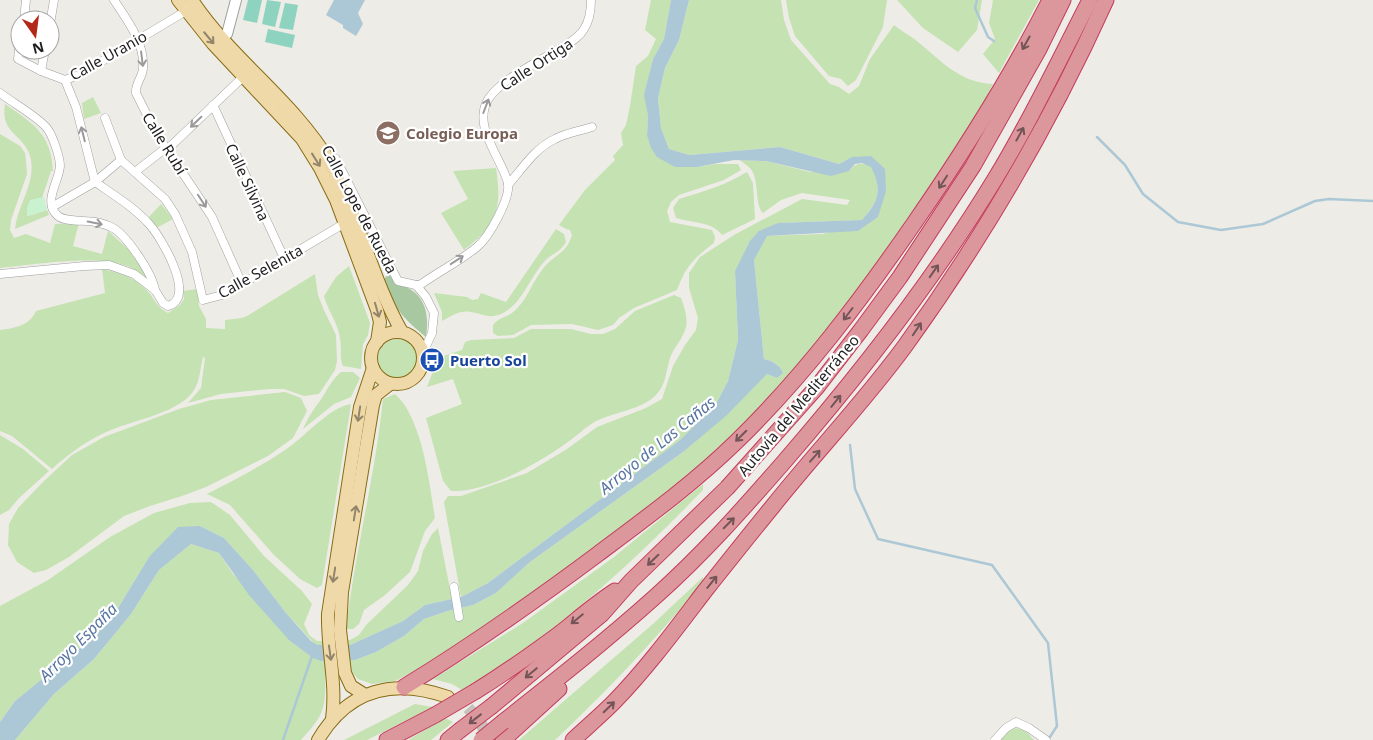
<svg xmlns="http://www.w3.org/2000/svg" width="1373" height="740" font-family="'Noto Sans',sans-serif">
<rect width="100%" height="100%" fill="#eeece6"/>
<g fill="#c5e2b2">
<path d="M651 0H671L664 39 653 59 645 95 648 116 647 135 697 167 715 164H738L741 170 724 180 679 195 671 202 667 211 670 222 712 230 715 237 714 243C693 259 686 266 677 290L634 308 619 318 613 325 598 330 572 324 531 325 513 335 498 336 493 333V325C500 317 505 318 512 313 528 301 533 278 547 264 558 253 567 252 572 235L570 230 566 229 559 225 585 190 615 160 613 156 623 145 621 133 626 125 630 106 636 66 648 56 656 39 645 30Z"/>
<path d="M689 0H781L784 20 791 40 830 84 839 87 849 94 859 86 870 59 894 25C900 30 907 34 913 38 939 58 958 83 993 84L976 118 914 210 813 352 721 448 602 544 461 647 395 681 372 684 358 679 352 672 325 677C326 710 323 716 301 740H15L54 694 94 659 118 630 131 614 159 570 191 544 219 553 233 574 321 661 355 660 376 652 404 636 424 619 448 611 473 605 496 593 530 562 683 452 767 374 777 378 782 373C779 363 773 361 764 359L754 260 766 236 823 234 878 217 885 169 852 157 839 164 780 147 689 155 669 149 661 128 658 98 665 68 679 40Z"/>
<polygon points="786,0 887,0 883,27 856,80 848,86 841,79 829,76 795,36 789,18"/>
<polygon points="897,0 982,0 977,30 958,52 923,28"/>
<polygon points="993,0 1039,0 999,73 983,54 995,39 989,23"/>
<polygon points="93,97 101,113 84,119 82,103"/>
<path d="M5 104C34 124 51 134 53 171H51L42 198 31 200 28 216 47 210 49 215 15 229C18 203 39 179 29 153 22 134 0 133 5 104Z"/>
<path d="M0 134 20 146 25 153 26 161 27 174 11 220 10 230 14 238 26 234 50 243 55 224 79 223 73 246 102 254 108 231 128 249 148 279C143 275 137 271 132 268 100 253 35 265 0 268Z"/>
<path d="M740 160 766 161 810 172 849 171C856 163 860 162 871 166 883 189 878 202 862 220L778 223 735 271 738 340 728 381 716 404 680 440 488 583 461 597 444 502 448 496H461L527 473 567 449 597 427 646 408 662 399 673 366 685 345 696 330 698 318 689 288V273L700 257 734 235 802 199 847 205 850 200 802 193 781 200 763 213C754 205 760 179 750 168 747 165 743 163 740 160Z"/>
<path d="M496 168C502 209 498 224 464 250L441 213 468 199 453 171Z"/>
<path d="M747 172 753 183 755 219 722 235C712 221 691 223 676 218L673 208 679 199C702 192 726 185 747 172Z"/>
<polygon points="161,204 173,219 158,227 148,218"/>
<path d="M556 229 564 234 566 242C559 254 550 254 543 263 528 280 520 311 494 316 486 317 479 313 471 312 460 310 452 316 442 321V312L434 293 467 297 472 300 478 299 481 293 506 302Z"/>
<path d="M349 266 370 323 368 335 363 344 361 369 343 366C339 357 342 347 340 338 338 323 328 311 324 296L336 277Z"/>
<path d="M102 269C121 273 137 278 150 294 156 302 158 308 168 313L180 305 184 299 183 291 197 289 199 306 206 319V328L225 329V320L242 318 247 316 315 274 318 295 323 308 336 335 337 361 335 370 319 394 304 396 284 389H269L221 394 188 403 201 388 205 358 203 357C200 369 200 383 192 393 175 415 127 421 102 434 84 443 67 455 52 469L12 436 0 431V330C16 328 30 325 36 311L105 293Z"/>
<path d="M674 295 681 298C684 306 688 318 686 327 683 339 674 347 670 358 666 371 666 386 655 396 640 410 615 412 596 421 585 427 576 437 565 444 537 464 486 493 451 491L443 481 426 418 462 404 453 379 427 387 434 369V359L462 350 465 342 471 340 514 338 531 329H571L591 334H603L615 329 635 311Z"/>
<circle cx="398" cy="359" r="20"/>
<path d="M341 372H353L360 378 351 397 334 404 303 429C308 417 314 409 322 398 329 387 331 381 341 372Z"/>
<polygon points="285,392 301,398 307,411 293,438 268,456 206,487 182,496 150,506 124,516 69,557 46,570 34,573 17,562 8,545 9,524 18,508 43,482 72,455 104,437 179,409 211,400"/>
<path d="M395 394C399 398 404 403 407 409 425 441 429 482 435 518L425 531 410 572 385 595 364 610 359 624 353 629H346C355 552 375 477 383 399Z"/>
<path d="M351 404 322 585 317 588 300 579 273 554 230 505 207 494C234 480 260 467 285 450 305 437 328 408 351 404Z"/>
<polygon points="0,435 23,449 49,471 19,498 9,510 0,515"/>
<path d="M703 484V490C630 565 553 637 462 690L452 684 433 679 523 623 614 557Z"/>
<polygon points="211,502 230,515 264,556 302,591 312,604 304,624 309,635 317,641 350,640 359,635 366,625 408,585 418,571 423,551 432,534 438,528 452,599 425,605 403,621 350,645 318,645 312,641 286,613 253,570 224,538 200,526 149,557 112,618 97,634 15,701 0,722 0,606 48,580 110,537 154,513 190,503"/>
<path d="M703 577V582C656 639 609 689 555 740H519L654 623Z"/>
<polygon points="415,704 433,707 367,740 344,740"/>
<polygon points="445,718 453,722 431,740 408,740"/>
<path d="M1012 728C1028 729 1024 730 1034 740H1000Z"/>
</g>
<path fill="#a7c8a0" d="M388 273H391C396 286 399 282 408 288 427 298 429 318 426 337 404 319 393 308 384 280Z"/>
<polygon fill="#c8f2d0" points="44,197 47,210 27,216 27,208 30,200"/>
<g fill="#8ed3bf">
<polygon points="248,0 262,0 257,23 243,20"/>
<polygon points="267,0 281,2 275,27 262,24"/>
<polygon points="285,3 298,5 293,30 279,28"/>
<polygon points="268,29 295,35 292,48 265,42"/>
</g>
<g fill="#acc8d6">
<polygon points="334,0 365,0 358,13 363,24 356,36 343,28 343,25 326,15"/>
<path d="M671 0H689L679 40 665 68 658 98 661 128 669 149 689 155 780 147 839 164 852 157 871 156 885 169 886 191 878 217 858 231 767 236 754 260 764 359C773 361 779 364 783 373L777 378 767 374 727 415 683 452 530 562 496 593 473 605 448 611 424 619 404 636 376 652 355 660 321 661 313 658 289 640 249 595 219 553 191 544 159 570 131 614 118 630 94 659 54 694 15 740H0V722L15 701 97 634 112 618 149 557 178 527 200 526 224 538 253 570 286 613 311 641 318 645H350L403 621 425 605 461 597 488 583 680 440 716 404 728 381 738 340 735 271 750 241 759 231 778 223 862 220C878 202 883 190 871 167L862 163 855 164 849 171 831 176 766 161 734 160 697 167H675L657 157 651 148 647 135 648 116 644 95 653 59 664 39Z"/>
</g>
<g fill="none" stroke-linecap="round" stroke-linejoin="round">
<g stroke="#acc8d6" stroke-width="2.5">
<polyline points="977,0 975,8 988,37 994,41"/>
<polyline points="1097,137 1125,165 1143,194 1178,222 1221,230 1263,224 1315,201 1329,199 1373,201"/>
<polyline points="850,445 855,489 878,539 992,565 1048,643 1057,726 1048,740"/>
<polyline points="283,740 312,656"/>
</g>
<polyline stroke="#c4c3be" stroke-width="12" stroke-dasharray="12 6" stroke-linecap="butt" points="468,708 479,720 490,740"/>
<defs>
<g id="minor">
<path d="M114 0C127 20 145 43 143 68 143 77 135 83 136 93L156 133 212 217 242 284"/>
<polyline points="24,20 26,0"/>
<polyline points="50,24 54,0"/>
<polyline points="20,41 18,59 41,71 65,80 79,75 186,11"/>
<polyline points="41,71 45,50"/>
<path d="M0 93C13 103 35 115 46 127 52 133 60 157 60 166 59 182 42 202 58 216 65 222 85 220 95 222 100 223 108 225 113 228 127 236 152 273 155 290"/>
<polyline points="213,105 284,258"/>
<polyline points="105,118 121,160 165,199 175,214 192,252 203,300 222,295 242,284 345,223"/>
<polyline points="336,159 398,281 416,285 426,297 434,313 432,333 423,353"/>
<polyline points="135,172 162,151 172,145 244,76"/>
<path d="M508 185C522 169 535 148 555 139 566 133 580 131 592 127"/>
<polyline points="52,207 95,182 121,160"/>
<path d="M0 274 84 266 109 265 134 274 155 290 163 303 168 306C197 298 162 239 150 225 135 208 114 195 95 182L76 107 65 80"/>
<path d="M416 285H420C438 272 460 261 477 247 489 237 511 198 508 183 501 157 471 125 489 98 503 78 540 61 561 48 569 43 579 38 584 29 590 20 591 11 591 0"/>
<polyline points="454,587 459,617"/>
<polyline points="995,740 1006,728 1016,722 1029,728 1046,740"/>
</g>
<polyline id="tertiary" points="227,34 236,0"/>
<g id="primary">
<polyline points="178,0 213,44 302,139 320,168 336,200 377,310 380,322 377,342"/>
<path d="M192 0C231 59 293 100 330 162 336 172 340 185 345 196 365 241 378 290 402 332"/>
<circle cx="397" cy="358" r="26"/>
<polyline points="365,695 351,686 345,673 340,630 342,592 373,405 376,395 390,384"/>
<path d="M332 719C337 683 327 650 328 614L360 407 373 368"/>
<path d="M318 740C348 689 394 678 448 697"/>
</g>
<g id="motorway">
<path d="M404 687C471 646 535 601 598 554 646 518 694 483 736 442 804 376 861 300 915 222 964 151 1011 77 1050 0"/>
<path d="M476 691C505 673 532 654 559 634 578 619 595 604 615 591"/>
<polyline points="492,706 602,614 631,581 727,488 817,387 861,330 900,277 973,166 1039,49 1063,0"/>
<path d="M503 722C555 681 607 640 656 596 702 555 743 509 783 463 861 373 933 281 995 179 1030 122 1059 60 1090 0"/>
<polyline points="387,740 435,715"/>
<polyline points="448,740 459,731"/>
<polyline points="503,740 559,689"/>
<path d="M573 740C587 727 601 715 614 702 647 668 675 630 704 592 727 563 750 534 773 506 816 452 864 402 905 346 983 238 1051 122 1106 0"/>
</g>
</defs>
<use href="#minor" stroke="#9f9f9f" stroke-width="9"/>
<use href="#tertiary" stroke="#9f9f9f" stroke-width="12"/>
<use href="#primary" stroke="#866c13" stroke-width="14"/>
<use href="#motorway" stroke="#c43b5c" stroke-width="17"/>
<use href="#minor" stroke="#fff" stroke-width="8"/>
<use href="#tertiary" stroke="#fff" stroke-width="10"/>
<use href="#primary" stroke="#f0d9a9" stroke-width="12"/>
<use href="#motorway" stroke="#dc979d" stroke-width="15"/>
<defs>
<g id="motorway-bridge">
<polyline points="435,715 476,691"/>
<polyline points="459,731 492,706"/>
<polyline points="481,740 503,722"/>
</g>
</defs>
<use href="#motorway-bridge" stroke="#c43b5c" stroke-width="17" stroke-linecap="butt"/>
<use href="#motorway-bridge" stroke="#dc979d" stroke-width="15"/>
</g>
<defs><path id="oneway-shaft" d="M-6 0H5M1.5-3L5.5 0L1.5 3" fill="none" stroke-width="1.6" stroke-linecap="round" stroke-linejoin="round" transform="scale(1.25)"/></defs>
<g stroke="#92856a">
<use href="#oneway-shaft" transform="translate(209 38) rotate(50)"/>
<use href="#oneway-shaft" transform="translate(316 160) rotate(58)"/>
<use href="#oneway-shaft" transform="translate(377 310) rotate(74)"/>
<use href="#oneway-shaft" transform="translate(359 414) rotate(99)"/>
<use href="#oneway-shaft" transform="translate(355 513) rotate(-81)"/>
<use href="#oneway-shaft" transform="translate(334 575) rotate(99)"/>
<use href="#oneway-shaft" transform="translate(330 653) rotate(82)"/>
</g>
<g stroke="#735457">
<use href="#oneway-shaft" transform="translate(1026 43) rotate(119)"/>
<use href="#oneway-shaft" transform="translate(1020 134) rotate(-61)"/>
<use href="#oneway-shaft" transform="translate(943 182) rotate(123)"/>
<use href="#oneway-shaft" transform="translate(934 271) rotate(-55)"/>
<use href="#oneway-shaft" transform="translate(848 314) rotate(127)"/>
<use href="#oneway-shaft" transform="translate(917 329) rotate(-56)"/>
<use href="#oneway-shaft" transform="translate(836 401) rotate(-51)"/>
<use href="#oneway-shaft" transform="translate(741 436) rotate(135)"/>
<use href="#oneway-shaft" transform="translate(815 456) rotate(-49)"/>
<use href="#oneway-shaft" transform="translate(729 523) rotate(-45)"/>
<use href="#oneway-shaft" transform="translate(653 560) rotate(136)"/>
<use href="#oneway-shaft" transform="translate(712 582) rotate(-51)"/>
<use href="#oneway-shaft" transform="translate(577 619) rotate(141)"/>
<use href="#oneway-shaft" transform="translate(531 673) rotate(140)"/>
<use href="#oneway-shaft" transform="translate(609 707) rotate(-44)"/>
<use href="#oneway-shaft" transform="translate(475 719) rotate(142)"/>
</g>
<g stroke="#9a9a9a">
<use href="#oneway-shaft" transform="translate(142 59) rotate(83)"/>
<use href="#oneway-shaft" transform="translate(486 106) rotate(-69)"/>
<use href="#oneway-shaft" transform="translate(196 122) rotate(136)"/>
<use href="#oneway-shaft" transform="translate(83 134) rotate(-104)"/>
<use href="#oneway-shaft" transform="translate(202 201) rotate(57)"/>
<use href="#oneway-shaft" transform="translate(95 223) rotate(11)"/>
<use href="#oneway-shaft" transform="translate(457 260) rotate(-33)"/>
</g>
<defs>
<symbol id="school-disc" viewBox="-11 -11 22 22"><circle r="9.5" fill="#8d6e63" stroke="#fff"/><path d="M0-5L7-2L0 1L-7-2ZM-4 1L0 2.5L4 1V4Q0 6-4 4Z" fill="#fff"/></symbol>
<symbol id="bus-disc" viewBox="-11 -11 22 22"><circle r="9.5" fill="#1a4fb4" stroke="#fff"/><path d="M-5-6H5V4H4V6H2V4H-2V6H-4V4H-5ZM-3.5-4V0h7V-4ZM-3.5 1.2v1.5H-2V1.2ZM2 1.2v1.5H3.5V1.2Z" fill="#fff"/></symbol>
</defs>
<g fill-rule="evenodd">
<use href="#school-disc" x="374" y="119" width="28" height="28"/>
<use href="#bus-disc" x="418" y="346" width="28" height="28"/>
</g>
<g text-anchor="middle" dominant-baseline="central" stroke-width="4.5" stroke-linejoin="round" paint-order="stroke">
<g font-size="15" fill="#1e1e1e" stroke="#fff">
<text transform="translate(108 55) rotate(-29)">Calle Uranio</text>
<text transform="translate(536 64) rotate(-33)">Calle Ortiga</text>
<text transform="translate(165 143) rotate(58)">Calle Rubí</text>
<text transform="translate(248 182) rotate(65)">Calle Silvina</text>
<text transform="translate(360 209) rotate(62)">Calle Lope de Rueda</text>
<text transform="translate(260 271) rotate(-29)">Calle Selenita</text>
<text transform="translate(798 405) rotate(-50)">Autovía del Mediterráneo</text>
</g>
<g font-size="15" font-weight="bold" fill="#785e54" stroke="#fff" text-anchor="start">
<text x="406" y="133">Colegio Europa</text>
</g>
<g font-size="15" font-weight="bold" fill="#164399" stroke="#fff" text-anchor="start">
<text x="450" y="360">Puerto Sol</text>
</g>
<g font-size="16" font-style="italic" fill="#5775a2" stroke="#fff">
<text transform="translate(657 445) rotate(-39)">Arroyo de Las Cañas</text>
<text transform="translate(78 642) rotate(-45)">Arroyo España</text>
</g>
</g>
<g transform="translate(35 35) rotate(166)"><circle r="24" fill="#ffffff" stroke="#a5a5a5"/>
<path d="M0-4L9 19L0 12L-9 19Z" fill="#b32919"/>
<text y="-8" font-size="14" font-weight="bold" text-anchor="middle" fill="#1e1e1e">N</text>
</g>
</svg>
